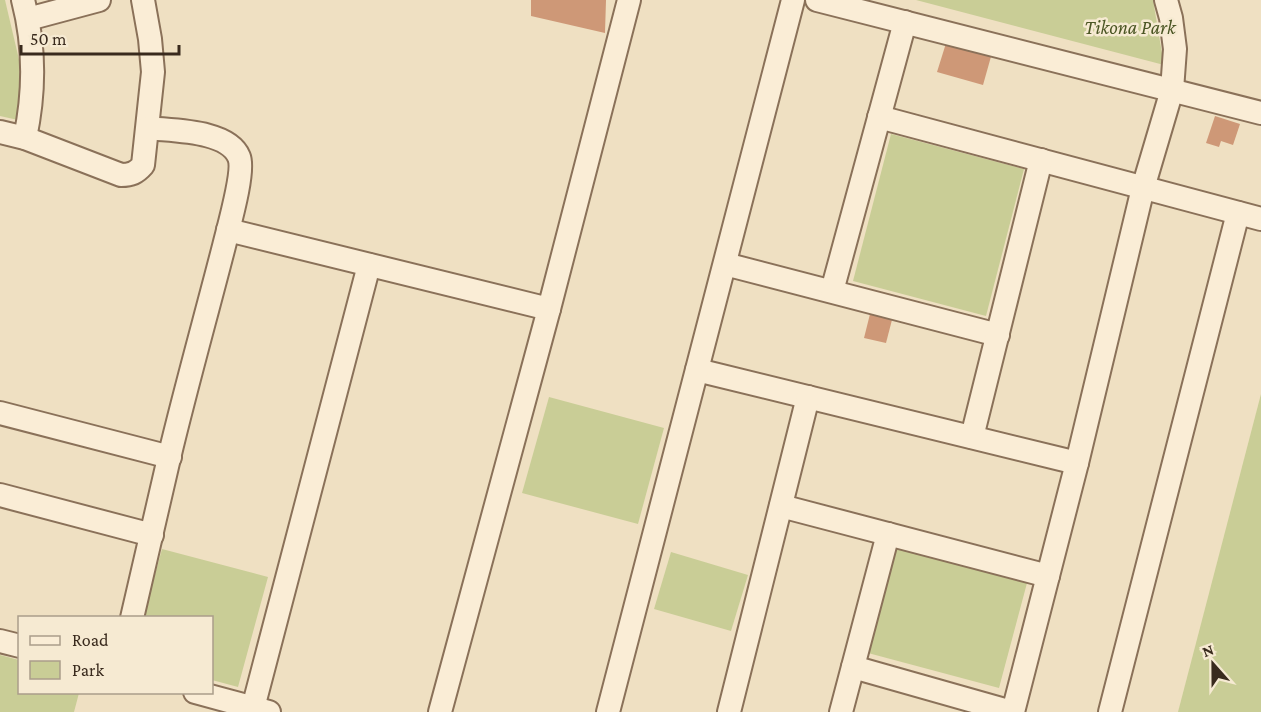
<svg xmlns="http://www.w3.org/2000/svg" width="1261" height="712" font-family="'Crimson Pro',serif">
<rect width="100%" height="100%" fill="#efe0c2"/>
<g fill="#c9cd96">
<polygon points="0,0 5,0 21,68 18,120 0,116"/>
<polygon points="916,0 1153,0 1164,65"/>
<polygon points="891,134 1024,169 986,316 853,281"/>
<polygon points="1261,394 1261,712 1178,712"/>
<polygon points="549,397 664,428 638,524 522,493"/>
<polygon points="897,548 1027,583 999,688 868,653"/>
<polygon points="162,549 268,577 238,687 212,680 212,618 143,618"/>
<polygon points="671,552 748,575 731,631 654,609"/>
<polygon points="0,655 19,660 20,692 79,693 74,712 0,712"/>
</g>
<g fill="#ce9877">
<polygon points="531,0 606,0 605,33 531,16"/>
<polygon points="947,40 992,53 983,85 937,72"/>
<polygon points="1215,116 1240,124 1233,145 1221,141 1219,147 1206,143"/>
<polygon points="871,310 893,316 886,343 864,338"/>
</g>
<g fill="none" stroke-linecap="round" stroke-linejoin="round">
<defs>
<g id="street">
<path d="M23 0C35 46 35 91 25 138"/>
<polyline points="817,0 1261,113"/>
<polyline points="28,19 99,0"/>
<polyline points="879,117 1261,219"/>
<path d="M0 132 25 138 121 175C131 175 136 173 143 165L153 72 150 39 143 0"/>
<polyline points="228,230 549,309"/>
<polyline points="725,264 998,335"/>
<polyline points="832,291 905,22"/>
<polyline points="697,370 1077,463"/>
<polyline points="0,413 170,457"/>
<polyline points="972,437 1041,160"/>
<polyline points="0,495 152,535"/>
<polyline points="781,506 1048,576"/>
<path d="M132 618C145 564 157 511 169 458 186 387 206 316 224 246 228 229 245 171 239 157 228 130 173 131 148 128"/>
<polyline points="0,641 20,646"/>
<polyline points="853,667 1012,712"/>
<polyline points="195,692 269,712"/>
<polyline points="253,708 369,265"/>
<polyline points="440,712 549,309 629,0"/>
<polyline points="608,712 793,0"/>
<polyline points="729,712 808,397"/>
<polyline points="841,712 888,534"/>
<polyline points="1013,712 1077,463 1143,188 1172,90 1175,49 1171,18 1166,0"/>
<polyline points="1110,712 1238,213"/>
</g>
</defs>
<use href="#street" stroke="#8a7159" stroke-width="26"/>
<use href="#street" stroke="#faedd6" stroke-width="22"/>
</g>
<g text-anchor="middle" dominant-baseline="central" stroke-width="5" stroke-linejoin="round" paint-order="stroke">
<g font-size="20" font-style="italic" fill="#4b5624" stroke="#f6ead2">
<text x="1130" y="27">Tikona Park</text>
</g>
</g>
<rect x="18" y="616" width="195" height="78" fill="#f6ead2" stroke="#aa9d8a" stroke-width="1.5"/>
<rect x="30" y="636" width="30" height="9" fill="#faedd6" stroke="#aa9d8a" stroke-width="1.5"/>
<text x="72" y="646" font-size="18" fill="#392a1d">Road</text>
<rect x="30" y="661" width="30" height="18" fill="#c9cd96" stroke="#aa9d8a" stroke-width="1.5"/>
<text x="72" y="676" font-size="18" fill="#392a1d">Park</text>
<g transform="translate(1213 664) rotate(339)" stroke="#f6ead2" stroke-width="4.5" paint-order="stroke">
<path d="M0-4.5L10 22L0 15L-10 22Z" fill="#392a1d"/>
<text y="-9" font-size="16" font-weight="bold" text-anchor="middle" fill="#392a1d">N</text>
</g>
<path d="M21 45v9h158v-9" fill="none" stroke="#392a1d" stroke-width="3"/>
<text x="30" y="45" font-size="18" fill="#392a1d" stroke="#f6ead2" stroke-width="4.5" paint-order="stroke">50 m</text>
</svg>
